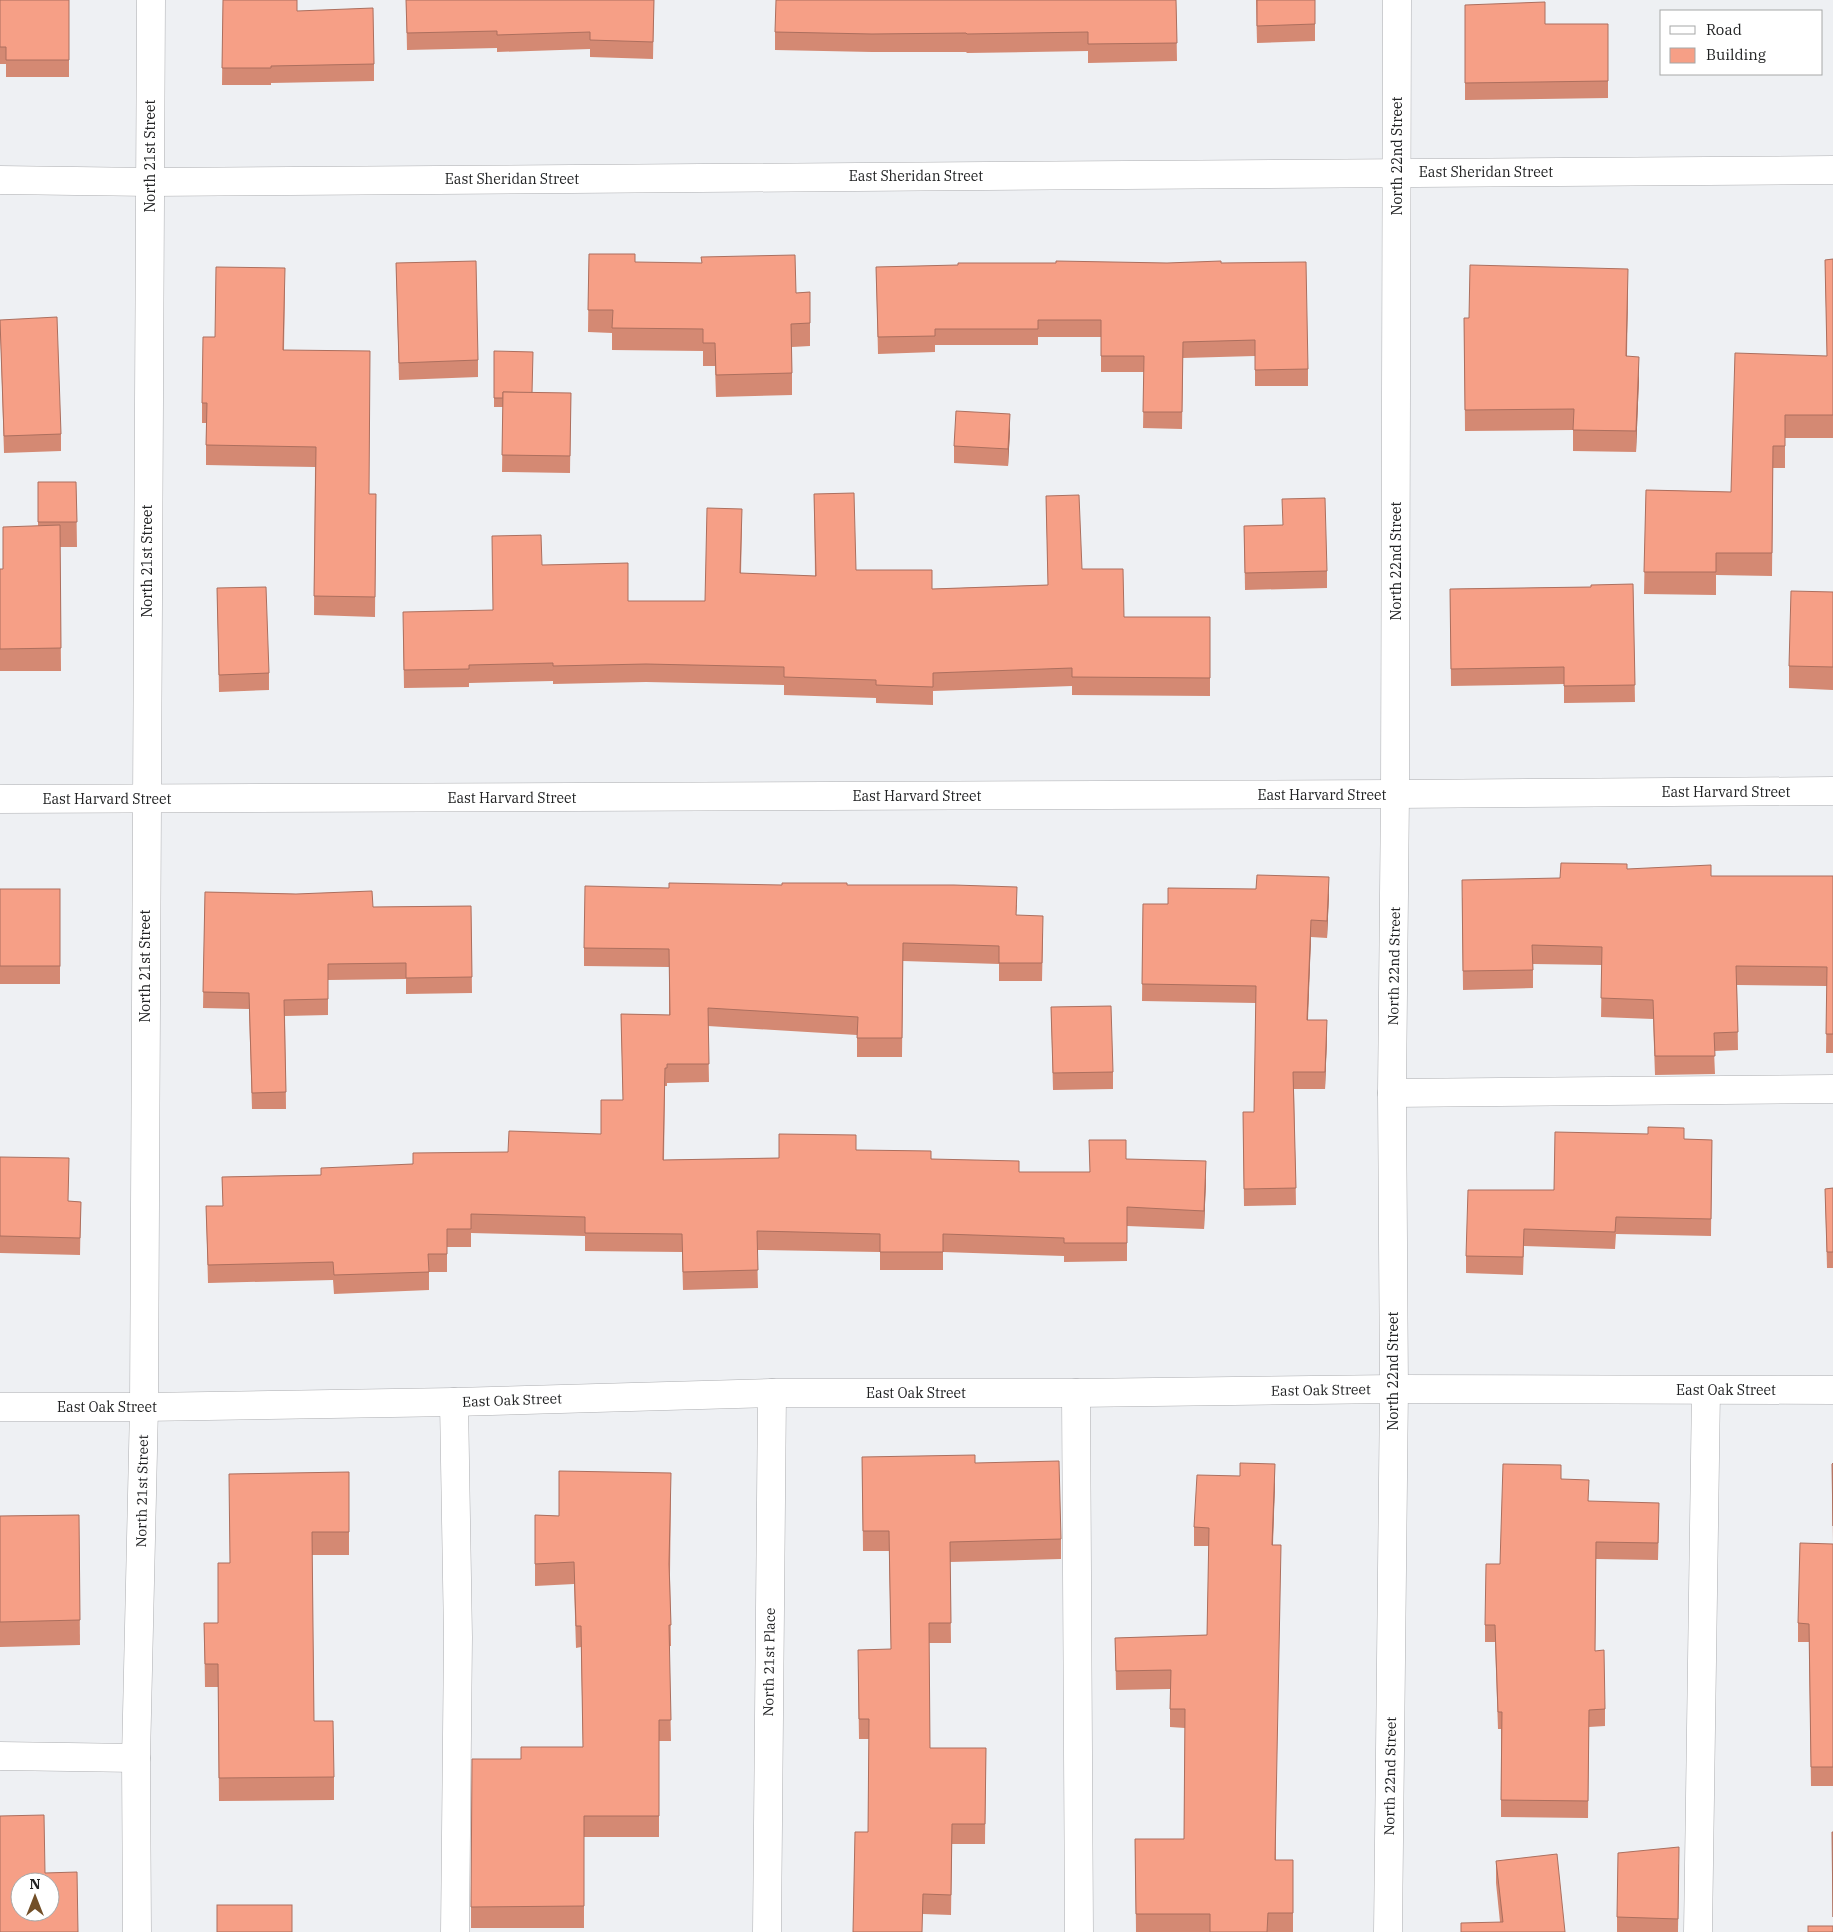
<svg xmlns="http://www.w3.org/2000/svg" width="1833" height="1932" font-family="'IBM Plex Serif',serif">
<rect width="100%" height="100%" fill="#eef0f3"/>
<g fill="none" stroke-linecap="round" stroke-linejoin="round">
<defs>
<g id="minor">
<polyline points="0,180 150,182 1833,170"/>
<polyline points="0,799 1395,794 1833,791"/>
<polyline points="1392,1093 1833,1089"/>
<polyline points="1076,1393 1079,1932"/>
<polyline points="454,1402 458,1637 455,1932"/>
<polyline points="0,1407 144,1407 454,1402 772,1393 1076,1393 1394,1389 1833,1390"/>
<polyline points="0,1756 136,1758"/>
<polyline points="137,1932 136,1758 144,1407 151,0"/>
<polyline points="767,1932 772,1393"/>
<polyline points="1388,1932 1394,1389 1392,1093 1395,794 1397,0"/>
<polyline points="1698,1932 1706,1391"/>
</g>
</defs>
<use href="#minor" stroke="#adaeb1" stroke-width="29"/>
<use href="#minor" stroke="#fff" stroke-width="28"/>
</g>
<g fill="#d48973">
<polygon points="0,0 69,0 69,77 6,77 6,64 0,64"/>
<polygon points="223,0 297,11 374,64 374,81 271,83 271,85 222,85"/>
<polygon points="406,0 654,0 653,59 590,57 590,49 497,52 497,48 407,50"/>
<polygon points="1176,0 1177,61 1088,63 1088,51 967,53 966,52 872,52 775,50 775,32"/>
<polygon points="1256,0 1315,0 1315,41 1257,43"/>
<polygon points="1465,5 1545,24 1608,24 1608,98 1465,100"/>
<polygon points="589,254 796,293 810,292 810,346 792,347 792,395 716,397 715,366 703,366 703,351 612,350 612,333 588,332"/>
<polygon points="1833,259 1833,438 1785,438 1785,468 1773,468 1772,576 1716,575 1716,595 1644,594 1646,490 1731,492 1827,356 1825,260"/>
<polygon points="396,263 478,360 478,377 399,380"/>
<polygon points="1221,263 1308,369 1308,386 1255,386 1255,356 1183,358 1182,429 1143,428 1144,372 1101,372 1101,337 1038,337 1038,345 935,345 935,352 878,354 876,267"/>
<polygon points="285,288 284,350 369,494 376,494 375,617 314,615 315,467 206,465 206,423 202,423 202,403"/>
<polygon points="1628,290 1627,356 1639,378 1636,452 1573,451 1573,430 1465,431 1464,318 1469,318"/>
<polygon points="0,320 61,434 61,451 4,453"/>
<polygon points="494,351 532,393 571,393 570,473 502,472 503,407 494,407"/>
<polygon points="1010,431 1008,466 954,463 954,446"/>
<polygon points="38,482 76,482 77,547 60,547 61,671 0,671 0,569 3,569 38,526"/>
<polygon points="814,494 856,570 932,589 1048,585 1046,496 1082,569 1124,617 1210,617 1210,696 1072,695 1072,686 933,691 933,705 876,703 876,698 784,695 784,685 646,682 553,684 553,681 469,683 469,687 404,688 403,630 493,610 542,565 628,601 705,601 742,527 741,574 815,576"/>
<polygon points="1282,525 1327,571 1327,588 1245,590 1244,526"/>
<polygon points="1633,584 1635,702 1564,703 1564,684 1451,686 1450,589 1591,587"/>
<polygon points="217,588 269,673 269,690 219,692"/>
<polygon points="1833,592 1833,690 1789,688 1789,666"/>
<polygon points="1627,869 1711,876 1833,876 1833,1053 1826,1053 1827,986 1737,985 1738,1050 1714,1051 1715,1074 1655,1075 1653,1019 1601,1017 1602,965 1533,964 1533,988 1463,990 1462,898 1560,878"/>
<polygon points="782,885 847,885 1017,905 1016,915 1043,934 1042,981 999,981 999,964 903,961 902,1057 857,1057 857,1035 708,1026 709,1082 667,1083 667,1086 665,1086 664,1160 779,1158 856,1150 931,1159 1019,1172 1089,1172 1126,1159 1206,1179 1204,1229 1127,1226 1127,1261 1064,1262 1064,1256 943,1252 943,1270 880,1270 880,1252 757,1250 758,1288 683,1290 682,1252 585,1251 585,1236 471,1233 471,1247 447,1247 447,1272 429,1272 429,1290 334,1294 333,1280 208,1283 206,1206 223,1206 222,1177 321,1175 508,1152 601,1134 623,1100 621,1014 669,1015 669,967 584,966 584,948 669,888"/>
<rect x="0" y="889" width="60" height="95"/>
<polygon points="205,892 296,894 373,907 471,906 472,993 406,994 406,979 328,980 328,1015 285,1016 286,1109 252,1109 249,1009 203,1008"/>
<polygon points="1329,894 1327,938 1311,937 1308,1020 1327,1037 1325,1089 1294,1089 1296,1205 1244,1206 1243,1112 1254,1112 1256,1003 1142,1001 1143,904 1168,904"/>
<polygon points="1051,1007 1113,1072 1113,1089 1053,1090"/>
<polygon points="1684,1139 1712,1140 1711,1236 1616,1234 1615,1249 1524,1246 1523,1275 1466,1273 1466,1256 1554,1190"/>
<polygon points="0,1157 68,1201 81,1202 80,1255 0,1253"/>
<polygon points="1833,1188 1833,1268 1827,1268 1825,1189"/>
<polygon points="862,1457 975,1463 1061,1539 1061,1559 950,1562 951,1643 929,1643 930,1748 986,1748 985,1844 952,1844 951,1915 923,1914 868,1832 869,1739 859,1739 858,1670 891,1649 889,1551 863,1551"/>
<polygon points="1833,1463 1833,1786 1811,1786 1809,1642 1798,1642 1798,1623 1833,1544 1832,1464"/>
<polygon points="349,1472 349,1555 312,1555 314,1721 334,1777 334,1800 219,1801 218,1687 205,1687 204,1623 218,1623 230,1563"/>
<polygon points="1561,1479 1589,1501 1659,1520 1658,1560 1596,1559 1595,1651 1605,1709 1605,1726 1589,1727 1588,1818 1501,1817 1501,1729 1498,1729 1495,1642 1485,1642 1485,1625 1500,1564"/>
<polygon points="1275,1483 1273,1545 1276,1860 1293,1860 1293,1932 1136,1932 1135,1839 1184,1839 1185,1728 1170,1727 1170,1689 1116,1690 1115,1638 1207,1635 1209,1546 1194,1546 1194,1527"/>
<polygon points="671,1494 670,1575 671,1646 669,1646 671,1741 659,1741 659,1837 584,1837 584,1928 471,1928 471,1907 521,1759 583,1747 581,1647 576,1648 574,1584 535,1586 535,1515 559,1516"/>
<polygon points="79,1515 80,1645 0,1647 0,1516"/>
<polygon points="1496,1861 1565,1932 1500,1922 1496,1883"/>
<polygon points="1679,1864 1678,1932 1617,1932 1617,1917"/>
</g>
<g fill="#ac6f5e">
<polygon points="1628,269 1628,290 1626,377 1626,356"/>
<polygon points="1639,357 1639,378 1636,452 1636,431"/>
<polygon points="1010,414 1010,431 1008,466 1008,449"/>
<polygon points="1329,877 1329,894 1327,938 1327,921"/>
<polygon points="1311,920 1311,937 1307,1037 1307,1020"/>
<polygon points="1327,1020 1327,1037 1325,1089 1325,1072"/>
<polygon points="1206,1161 1206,1179 1204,1229 1204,1211"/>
<polygon points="1275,1464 1275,1483 1272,1563 1272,1545"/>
</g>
<g fill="#f69f86" stroke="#ac6f5e" fill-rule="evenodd">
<polygon points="0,0 69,0 69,60 6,60 6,47 0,47"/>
<polygon points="223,0 297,0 297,11 373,8 374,64 271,66 271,68 222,68"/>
<polygon points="406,0 654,0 653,42 590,40 590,32 497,35 497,31 407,33"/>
<polygon points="776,0 1176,0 1177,43 1088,44 1088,32 967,34 966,33 872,34 775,32"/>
<polygon points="1257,0 1315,0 1315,24 1257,26"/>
<polygon points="1545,2 1545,24 1608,24 1608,81 1465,83 1465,5"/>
<polygon points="589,254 635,254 635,262 702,263 701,257 795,255 796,293 810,292 810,323 791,324 792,373 716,375 715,343 703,343 703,329 612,328 613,310 588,310"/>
<polygon points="1833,259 1833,415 1785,415 1785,446 1773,446 1772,553 1716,553 1716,572 1644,572 1646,490 1731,492 1735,353 1827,356 1825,260"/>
<polygon points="476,261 478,360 399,363 396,263"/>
<polygon points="1056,261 1167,263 1221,261 1221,263 1306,262 1308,369 1255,370 1255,340 1183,342 1182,412 1143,412 1144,356 1101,356 1101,320 1038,320 1038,329 935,329 935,336 878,337 876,267 958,265 958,263 1056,263"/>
<polygon points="1470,265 1628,269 1626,356 1639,357 1636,431 1573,430 1574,409 1465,410 1464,318 1469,318"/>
<polygon points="216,267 285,268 283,350 370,351 369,494 376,494 375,597 314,596 316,447 206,445 207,403 202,403 203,337 215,337"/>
<polygon points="57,317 61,434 4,436 0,320"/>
<polygon points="494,351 533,352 532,393 503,392 503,398 494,398"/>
<polygon points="503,392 571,393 570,456 502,455"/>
<polygon points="956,411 1010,414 1008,449 954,446"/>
<polygon points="38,482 76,482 77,522 38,522"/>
<polygon points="854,493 856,570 932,570 932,589 1048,585 1046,496 1079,495 1082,569 1123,569 1124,617 1210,617 1210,678 1072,677 1072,668 933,673 933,687 876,685 876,680 784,677 784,667 646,664 553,666 553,663 469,665 469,669 404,670 403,612 493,610 492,536 541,535 542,565 628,563 628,601 705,601 707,508 742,509 740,573 816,576 814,494"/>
<polygon points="1325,498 1327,571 1245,573 1244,526 1283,525 1282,499"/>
<polygon points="60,525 61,648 0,649 0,569 3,569 3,527"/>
<polygon points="1633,584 1635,685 1564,686 1564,667 1451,669 1450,589 1591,587 1591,585"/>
<polygon points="266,587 269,673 219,675 217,588"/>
<polygon points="1791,591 1833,592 1833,667 1789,666"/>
<polygon points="1561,863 1627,864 1627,869 1711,865 1711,876 1833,876 1833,1034 1826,1034 1827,967 1736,966 1738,1032 1714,1033 1715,1056 1655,1056 1653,1000 1601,998 1602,947 1532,945 1533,970 1463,971 1462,880 1560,878"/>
<polygon points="1257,875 1329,877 1327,921 1311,920 1307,1020 1327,1020 1325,1072 1293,1072 1296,1188 1244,1189 1243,1112 1254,1112 1256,986 1142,984 1143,904 1168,904 1168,888 1256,889"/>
<polygon points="669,883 782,885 782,883 847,883 847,885 954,885 1017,887 1016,915 1043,916 1042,963 999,963 999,946 903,943 902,1038 857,1038 858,1017 708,1008 709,1064 667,1064 667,1068 665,1068 663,1160 779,1158 779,1134 856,1135 856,1150 931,1151 931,1159 1019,1161 1019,1172 1090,1172 1089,1140 1126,1140 1126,1159 1206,1161 1204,1211 1127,1207 1127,1243 1064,1243 1064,1238 943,1234 943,1252 880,1252 880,1234 757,1231 758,1270 683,1272 682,1234 585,1233 585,1217 471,1214 471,1229 447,1229 447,1254 428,1254 429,1272 334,1275 333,1262 208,1265 206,1206 223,1206 222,1177 321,1175 321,1168 413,1164 413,1153 508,1152 509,1131 601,1134 601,1100 623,1100 621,1014 670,1015 669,949 584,948 585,886 669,888"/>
<rect x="0" y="889" width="60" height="77"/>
<polygon points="372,891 373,907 471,906 472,977 406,978 406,963 328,964 328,999 284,1000 286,1092 252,1093 249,993 203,992 205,892 296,894"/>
<polygon points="1111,1006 1113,1072 1053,1073 1051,1007"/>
<polygon points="1648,1127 1684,1128 1684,1139 1712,1140 1711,1219 1616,1217 1615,1232 1524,1229 1523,1257 1466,1256 1468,1190 1554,1190 1555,1132 1648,1134"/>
<polygon points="0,1157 69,1158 68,1201 81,1202 80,1238 0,1236"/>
<polygon points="1833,1188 1833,1252 1827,1252 1825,1189"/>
<polygon points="975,1455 975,1463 1059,1461 1061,1539 950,1542 951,1623 929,1623 930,1748 986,1748 985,1824 952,1824 951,1895 923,1894 922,1932 853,1932 855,1832 868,1832 869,1719 859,1719 858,1650 891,1649 889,1531 863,1531 862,1457"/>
<polygon points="1240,1463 1275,1464 1272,1545 1281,1545 1275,1860 1293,1860 1293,1913 1268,1913 1267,1932 1210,1932 1210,1914 1136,1914 1135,1839 1184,1839 1185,1709 1170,1709 1171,1670 1116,1671 1115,1638 1207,1635 1209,1528 1194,1527 1197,1475 1240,1476"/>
<polygon points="1833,1463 1833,1526 1832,1464"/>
<polygon points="1503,1464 1561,1465 1561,1479 1589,1480 1588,1501 1659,1503 1658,1543 1596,1542 1595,1651 1604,1650 1605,1709 1589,1710 1588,1801 1501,1800 1502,1712 1498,1712 1495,1625 1485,1625 1486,1564 1500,1564"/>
<polygon points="559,1471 671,1473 669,1564 671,1625 669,1625 671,1720 659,1720 659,1816 584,1816 584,1906 471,1907 472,1759 521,1759 521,1747 583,1747 581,1626 576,1626 574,1562 535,1564 535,1515 559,1516"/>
<polygon points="349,1472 349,1532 312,1532 314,1721 333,1721 334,1777 219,1778 218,1664 205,1664 204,1623 218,1623 218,1563 230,1563 229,1474"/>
<polygon points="79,1515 80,1620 0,1622 0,1516"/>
<polygon points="1800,1543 1833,1544 1833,1767 1811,1767 1809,1624 1798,1623"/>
<path d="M44 1815 45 1873 77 1872 78 1932H0V1816ZM20 1882H50V1912H20Z"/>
<polygon points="1832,1832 1833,1832 1833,1917"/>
<polygon points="1679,1847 1678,1919 1617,1917 1618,1853"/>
<polygon points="1557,1854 1565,1932 1461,1932 1461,1923 1503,1922 1496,1861"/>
<rect x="217" y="1905" width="75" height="27"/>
<rect x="1808" y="1926" width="25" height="6"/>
</g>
<g text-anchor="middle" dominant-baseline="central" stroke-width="4" stroke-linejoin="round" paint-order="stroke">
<g font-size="14" fill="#212223" stroke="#fff">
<text transform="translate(150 156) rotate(-90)">North 21st Street</text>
<text transform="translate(1397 156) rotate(-90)">North 22nd Street</text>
<text x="1486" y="172">East Sheridan Street</text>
<text x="916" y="176">East Sheridan Street</text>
<text x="512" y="179">East Sheridan Street</text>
<text transform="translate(147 561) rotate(-90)">North 21st Street</text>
<text transform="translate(1396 561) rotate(-90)">North 22nd Street</text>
<text x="1726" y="792">East Harvard Street</text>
<text x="1322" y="795">East Harvard Street</text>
<text x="917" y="796">East Harvard Street</text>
<text x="512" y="798">East Harvard Street</text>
<text x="107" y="799">East Harvard Street</text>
<text transform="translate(145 966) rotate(-90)">North 21st Street</text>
<text transform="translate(1394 966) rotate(-89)">North 22nd Street</text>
<text transform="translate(1393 1371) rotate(-90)">North 22nd Street</text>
<text transform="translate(1321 1390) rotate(-1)">East Oak Street</text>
<text x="1726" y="1390">East Oak Street</text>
<text x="916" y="1393">East Oak Street</text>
<text transform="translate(512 1400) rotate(-2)">East Oak Street</text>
<text x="107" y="1407">East Oak Street</text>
<text transform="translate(142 1491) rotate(-89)">North 21st Street</text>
<text transform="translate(769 1662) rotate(-89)">North 21st Place</text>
<text transform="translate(1390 1776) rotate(-89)">North 22nd Street</text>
</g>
</g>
<rect x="1660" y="10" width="162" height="65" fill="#ffffff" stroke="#a6a7a7"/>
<rect x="1670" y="26" width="25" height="8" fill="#ffffff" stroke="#a6a7a7"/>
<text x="1706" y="35" font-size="15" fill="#212223">Road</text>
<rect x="1670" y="48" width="25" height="15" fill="#f69f86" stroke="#a6a7a7"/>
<text x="1706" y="60" font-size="15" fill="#212223">Building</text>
<g transform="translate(35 1897)"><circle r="24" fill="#ffffff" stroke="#a6a7a7"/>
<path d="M0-4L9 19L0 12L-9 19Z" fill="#724f28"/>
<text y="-8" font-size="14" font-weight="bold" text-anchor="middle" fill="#212223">N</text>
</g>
</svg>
